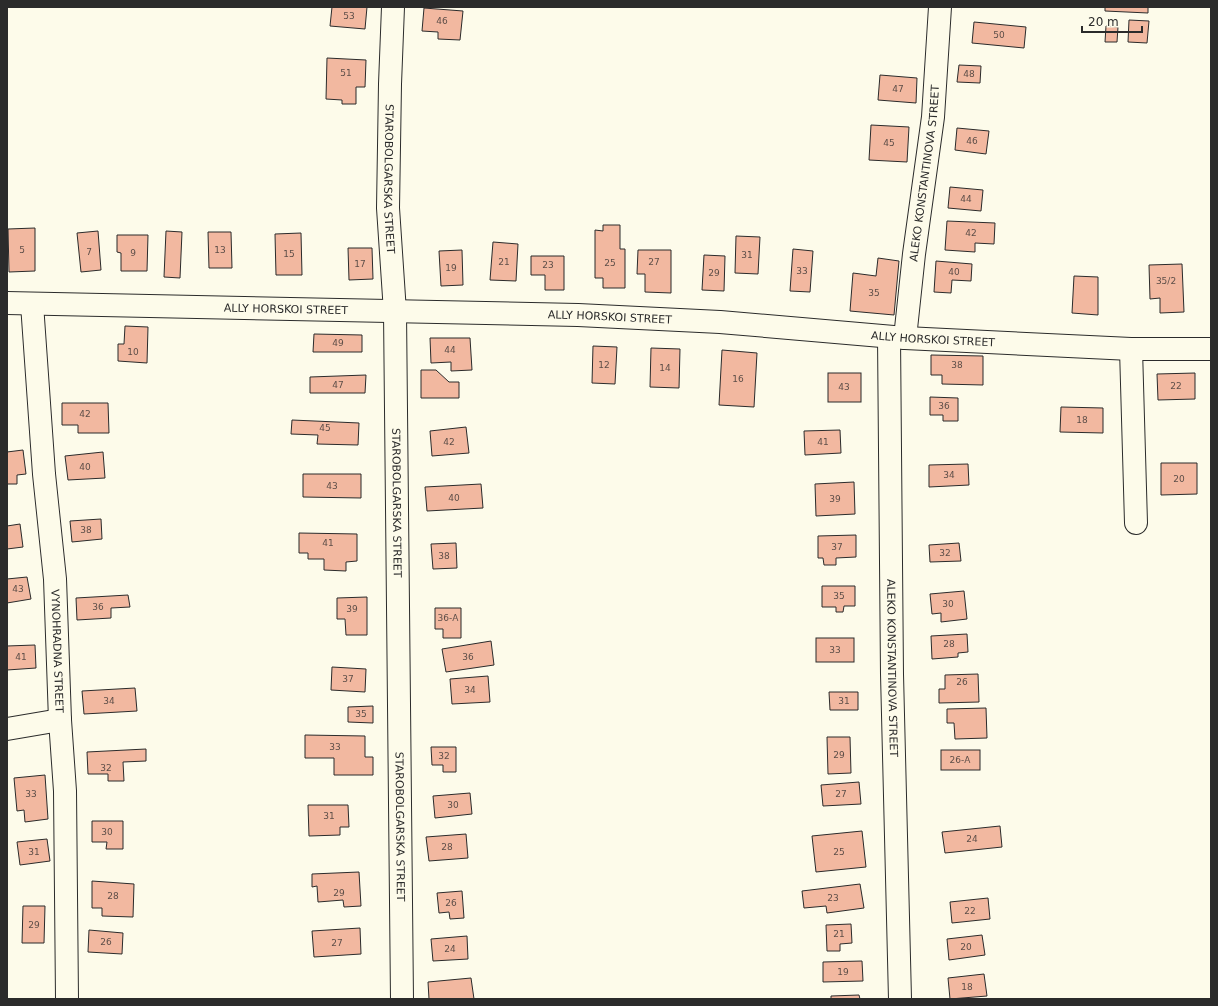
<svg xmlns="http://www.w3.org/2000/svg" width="1218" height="1006" font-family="'DejaVu Sans',sans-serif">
<rect width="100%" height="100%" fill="#fdfbea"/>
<g fill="#f2b8a0" stroke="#2b2b2b">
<polygon points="332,7 367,7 365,29 330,26"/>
<polygon points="1105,7 1148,7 1148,13 1105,11"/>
<polygon points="424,8 463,11 460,40 438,39 438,32 422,31"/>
<polygon points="1129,20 1149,21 1147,43 1128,42"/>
<polygon points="974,22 1026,27 1024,48 972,43"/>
<polygon points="1106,26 1118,27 1117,42 1105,42"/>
<polygon points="327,58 366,60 365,87 356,87 356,104 342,104 342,100 326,99"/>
<polygon points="959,65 981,66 980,83 957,82"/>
<polygon points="880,75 917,78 916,103 878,100"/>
<polygon points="871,125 909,127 907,162 869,160"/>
<polygon points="957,128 989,131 986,154 955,150"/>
<polygon points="950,187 983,190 981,211 948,208"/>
<polygon points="947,221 995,223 994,244 975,243 975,252 945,250"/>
<polygon points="603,225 620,225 620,249 625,249 625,288 603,288 603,278 595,278 595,230 603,231"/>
<polygon points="35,228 35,271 9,272 8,229"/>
<polygon points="98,231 101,270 81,272 77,233"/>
<polygon points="166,231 182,232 180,278 164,277"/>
<polygon points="208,232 231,232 232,268 209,268"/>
<polygon points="301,233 302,275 276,275 275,234"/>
<polygon points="117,235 148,235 147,271 121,271 121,253 117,252"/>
<polygon points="736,236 760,237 758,274 735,273"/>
<polygon points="493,242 518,244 516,281 490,280"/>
<polygon points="348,248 372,248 373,279 349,280"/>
<polygon points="793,249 813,251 810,292 790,291"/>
<polygon points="462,250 463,285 441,286 439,251"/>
<polygon points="638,250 671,250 671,293 645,292 645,274 637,274"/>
<polygon points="704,255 725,256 724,291 702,290"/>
<polygon points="531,256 564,256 564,290 545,290 545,275 531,275"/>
<polygon points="878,258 899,261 894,315 850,311 853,273 876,276"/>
<polygon points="936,261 972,264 971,281 952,280 951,293 934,292"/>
<polygon points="1182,264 1184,312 1160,313 1160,298 1150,299 1149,265"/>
<polygon points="1074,276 1098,277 1098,315 1072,313"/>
<polygon points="125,326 148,327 147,363 118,361 118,344 124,344"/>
<polygon points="314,334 362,335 362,352 313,352"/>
<polygon points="430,338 470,338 472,370 451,371 451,362 431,363"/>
<polygon points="593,346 617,347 615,384 592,383"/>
<polygon points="651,348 680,349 679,388 650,387"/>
<polygon points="722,350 757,353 754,407 719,405"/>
<polygon points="931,355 983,356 983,385 942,384 942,375 931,375"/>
<polygon points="421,370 436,370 449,382 459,382 459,398 421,398"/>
<rect x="828" y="373" width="33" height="29"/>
<polygon points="1195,373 1195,399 1158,400 1157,374"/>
<polygon points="366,375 365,393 310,393 310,377"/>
<polygon points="930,397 958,398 958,421 943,421 943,415 930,415"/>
<polygon points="62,403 108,403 109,433 78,433 78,425 62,425"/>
<polygon points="1061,407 1103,408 1103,433 1060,432"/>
<polygon points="292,420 359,423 358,445 317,444 318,435 291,434"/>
<polygon points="466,427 469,453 432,456 430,431"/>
<polygon points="840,430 841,453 805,455 804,431"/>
<polygon points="23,450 26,474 17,475 17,484 7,484 7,452"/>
<polygon points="103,452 105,478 68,480 65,456"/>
<polygon points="1161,463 1197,463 1197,494 1161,495"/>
<polygon points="968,464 969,485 929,487 929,465"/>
<polygon points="303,474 361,474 361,498 303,497"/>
<polygon points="854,482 855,514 816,516 815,484"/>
<polygon points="481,484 483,508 427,511 425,487"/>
<polygon points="101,519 102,539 72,542 70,521"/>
<polygon points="20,524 23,547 7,549 7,526"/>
<polygon points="299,533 357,534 357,561 346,562 346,571 324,570 324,559 308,559 308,553 299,553"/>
<polygon points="856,535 856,557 836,558 836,565 824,565 823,558 818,558 818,536"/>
<polygon points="456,543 457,568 433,569 431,544"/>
<polygon points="959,543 961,561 930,562 929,545"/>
<polygon points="27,577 31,599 7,603 7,579"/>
<polygon points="822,586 855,586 855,606 844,606 843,612 836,612 836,607 822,607"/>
<polygon points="964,591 967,619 941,622 941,613 932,614 930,594"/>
<polygon points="128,595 130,607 111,608 111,618 77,620 76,598"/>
<polygon points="367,597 367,635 346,635 345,619 337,619 337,598"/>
<polygon points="435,608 461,608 461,638 443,638 443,629 435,629"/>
<polygon points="967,634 968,652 958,653 958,657 932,659 931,636"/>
<rect x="816" y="638" width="38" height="24"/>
<polygon points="491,641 494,665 446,672 442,649"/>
<polygon points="35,645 36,668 7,670 7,646"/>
<polygon points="332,667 366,669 365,692 331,690"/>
<polygon points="978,674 979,702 939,703 939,689 945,689 945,675"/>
<polygon points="488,676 490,702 452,704 450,679"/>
<polygon points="135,688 137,711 84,714 82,691"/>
<polygon points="829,692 858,692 858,710 830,710"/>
<polygon points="373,706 373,723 348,722 348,707"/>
<polygon points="986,708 987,738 955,739 954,723 947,723 947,709"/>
<polygon points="305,735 365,736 365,757 373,757 373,775 334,775 334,758 305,758"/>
<polygon points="827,737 850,737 851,773 828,774"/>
<polygon points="431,747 456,747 456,772 443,772 443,765 432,765"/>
<polygon points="146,749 146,761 123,762 124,781 108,781 108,774 88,774 87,752"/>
<rect x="941" y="750" width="39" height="20"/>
<polygon points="45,775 48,819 25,822 24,810 17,811 14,778"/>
<polygon points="859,782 861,804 823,806 821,785"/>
<polygon points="470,793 472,814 435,818 433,796"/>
<polygon points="308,805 348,805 349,827 340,827 340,835 309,836"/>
<polygon points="92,821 123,821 123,849 106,849 107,842 92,842"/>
<polygon points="1000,826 1002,847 945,853 942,832"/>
<polygon points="862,831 866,867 816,872 812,836"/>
<polygon points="466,834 468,858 429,861 426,837"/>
<polygon points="47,839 50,861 20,865 17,842"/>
<polygon points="359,872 361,906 344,907 343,900 318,902 317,886 312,887 312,874"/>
<polygon points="92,881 134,884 133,917 102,916 102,908 92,908"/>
<polygon points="860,884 864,908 827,913 826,906 804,908 802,891"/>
<polygon points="462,891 464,918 450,919 449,912 439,913 437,893"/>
<polygon points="988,898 990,919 952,923 950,902"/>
<polygon points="23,906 45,906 44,943 22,943"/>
<polygon points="851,924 852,943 840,944 840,951 827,951 826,925"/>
<polygon points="360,928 361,954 314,957 312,931"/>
<polygon points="89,930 123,933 122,954 88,952"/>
<polygon points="982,935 985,955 949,960 947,939"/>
<polygon points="467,936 468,959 433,961 431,939"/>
<polygon points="862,961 863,981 823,982 823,962"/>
<polygon points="984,974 987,996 950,999 948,978"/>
<polygon points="471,978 474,999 429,999 428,982"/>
<polygon points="859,995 860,999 831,999 831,996"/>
</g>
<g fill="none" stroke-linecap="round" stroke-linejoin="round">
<defs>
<g id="minor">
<path id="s1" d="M393 7 390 84 388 208 395 312 402 999"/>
<path id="s2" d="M7 303 578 315 720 322 905 338 1131 349H1211"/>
<path id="s3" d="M32 304 44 474 55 579 60 720 65 791 67 999"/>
<path id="s4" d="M889 337 892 674 900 999"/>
<path id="s5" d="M905 338 914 254 933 117 940 7"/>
<polyline points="1131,349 1136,523"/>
<polyline points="7,729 60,720"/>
</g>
</defs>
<use href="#minor" stroke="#2b2b2b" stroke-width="24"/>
<use href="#minor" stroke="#fdfbea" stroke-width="22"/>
</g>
<g text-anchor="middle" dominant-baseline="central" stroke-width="3" stroke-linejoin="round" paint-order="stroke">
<g font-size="9" fill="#5d4e48">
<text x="349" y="16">53</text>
<text x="442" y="21">46</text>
<text x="999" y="35">50</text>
<text x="346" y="73">51</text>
<text x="969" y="74">48</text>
<text x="898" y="89">47</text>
<text x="972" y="141">46</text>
<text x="889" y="143">45</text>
<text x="966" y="199">44</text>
<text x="971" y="233">42</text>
<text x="22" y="250">5</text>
<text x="220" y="250">13</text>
<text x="89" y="252">7</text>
<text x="133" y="253">9</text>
<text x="289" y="254">15</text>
<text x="747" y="255">31</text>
<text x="504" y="262">21</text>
<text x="654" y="262">27</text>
<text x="610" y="263">25</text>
<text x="360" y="264">17</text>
<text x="548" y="265">23</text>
<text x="451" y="268">19</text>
<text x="802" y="271">33</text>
<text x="954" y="272">40</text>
<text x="714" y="273">29</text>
<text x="1166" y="281">35/2</text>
<text x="874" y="293">35</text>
<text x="338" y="343">49</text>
<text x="450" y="350">44</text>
<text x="133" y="352">10</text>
<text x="604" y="365">12</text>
<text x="957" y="365">38</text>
<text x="665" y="368">14</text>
<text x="738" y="379">16</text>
<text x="338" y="385">47</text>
<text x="1176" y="386">22</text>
<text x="844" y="387">43</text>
<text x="944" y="406">36</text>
<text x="85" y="414">42</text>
<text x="1082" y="420">18</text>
<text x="325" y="428">45</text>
<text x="449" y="442">42</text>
<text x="823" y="442">41</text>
<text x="85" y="467">40</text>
<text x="949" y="475">34</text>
<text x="1179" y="479">20</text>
<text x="332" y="486">43</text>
<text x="454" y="498">40</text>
<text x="835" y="499">39</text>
<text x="86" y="530">38</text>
<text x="328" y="543">41</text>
<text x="837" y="547">37</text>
<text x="945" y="553">32</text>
<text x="444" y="556">38</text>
<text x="18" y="589">43</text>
<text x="839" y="596">35</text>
<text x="948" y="604">30</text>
<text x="98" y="607">36</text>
<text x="352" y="609">39</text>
<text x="448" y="618">36-А</text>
<text x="949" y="644">28</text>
<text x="835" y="650">33</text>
<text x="21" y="657">41</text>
<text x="468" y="657">36</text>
<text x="348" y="679">37</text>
<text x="962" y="682">26</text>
<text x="470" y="690">34</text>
<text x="109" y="701">34</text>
<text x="844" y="701">31</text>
<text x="361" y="714">35</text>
<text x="335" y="747">33</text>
<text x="839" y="755">29</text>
<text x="444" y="756">32</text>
<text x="960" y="760">26-А</text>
<text x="106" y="768">32</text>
<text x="31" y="794">33</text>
<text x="841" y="794">27</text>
<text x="453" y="805">30</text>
<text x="329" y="816">31</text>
<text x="107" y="832">30</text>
<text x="972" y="839">24</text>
<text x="447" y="847">28</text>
<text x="34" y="852">31</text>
<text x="839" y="852">25</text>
<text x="339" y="893">29</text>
<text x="113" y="896">28</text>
<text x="833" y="898">23</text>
<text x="451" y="903">26</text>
<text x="970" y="911">22</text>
<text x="34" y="925">29</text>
<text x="839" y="934">21</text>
<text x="106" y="942">26</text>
<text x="337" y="943">27</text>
<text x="966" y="947">20</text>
<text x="450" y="949">24</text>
<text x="843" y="972">19</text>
<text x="967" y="987">18</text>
</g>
<g font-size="11" fill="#2b2b2b" stroke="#fdfbea">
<text stroke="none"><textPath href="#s5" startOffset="166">ALEKO KONSTANTINOVA STREET</textPath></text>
<text stroke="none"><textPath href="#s1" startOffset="172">STAROBOLGARSKA STREET</textPath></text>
<text stroke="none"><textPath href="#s2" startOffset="279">ALLY HORSKOI STREET</textPath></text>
<text stroke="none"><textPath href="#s2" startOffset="603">ALLY HORSKOI STREET</textPath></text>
<text stroke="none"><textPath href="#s2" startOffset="927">ALLY HORSKOI STREET</textPath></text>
<text stroke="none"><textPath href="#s1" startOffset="496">STAROBOLGARSKA STREET</textPath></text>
<text stroke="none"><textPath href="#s3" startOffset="348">VYNOHRADNA STREET</textPath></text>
<text stroke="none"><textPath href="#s4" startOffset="331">ALEKO KONSTANTINOVA STREET</textPath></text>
<text stroke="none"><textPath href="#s1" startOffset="820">STAROBOLGARSKA STREET</textPath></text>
</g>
</g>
<rect width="1218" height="1006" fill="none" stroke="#2b2b2b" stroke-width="16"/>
<path d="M1082 26v6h60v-6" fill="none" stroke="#2b2b2b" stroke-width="2"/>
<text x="1088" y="26" font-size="12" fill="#2b2b2b" stroke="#fdfbea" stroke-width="3" paint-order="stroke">20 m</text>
</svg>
